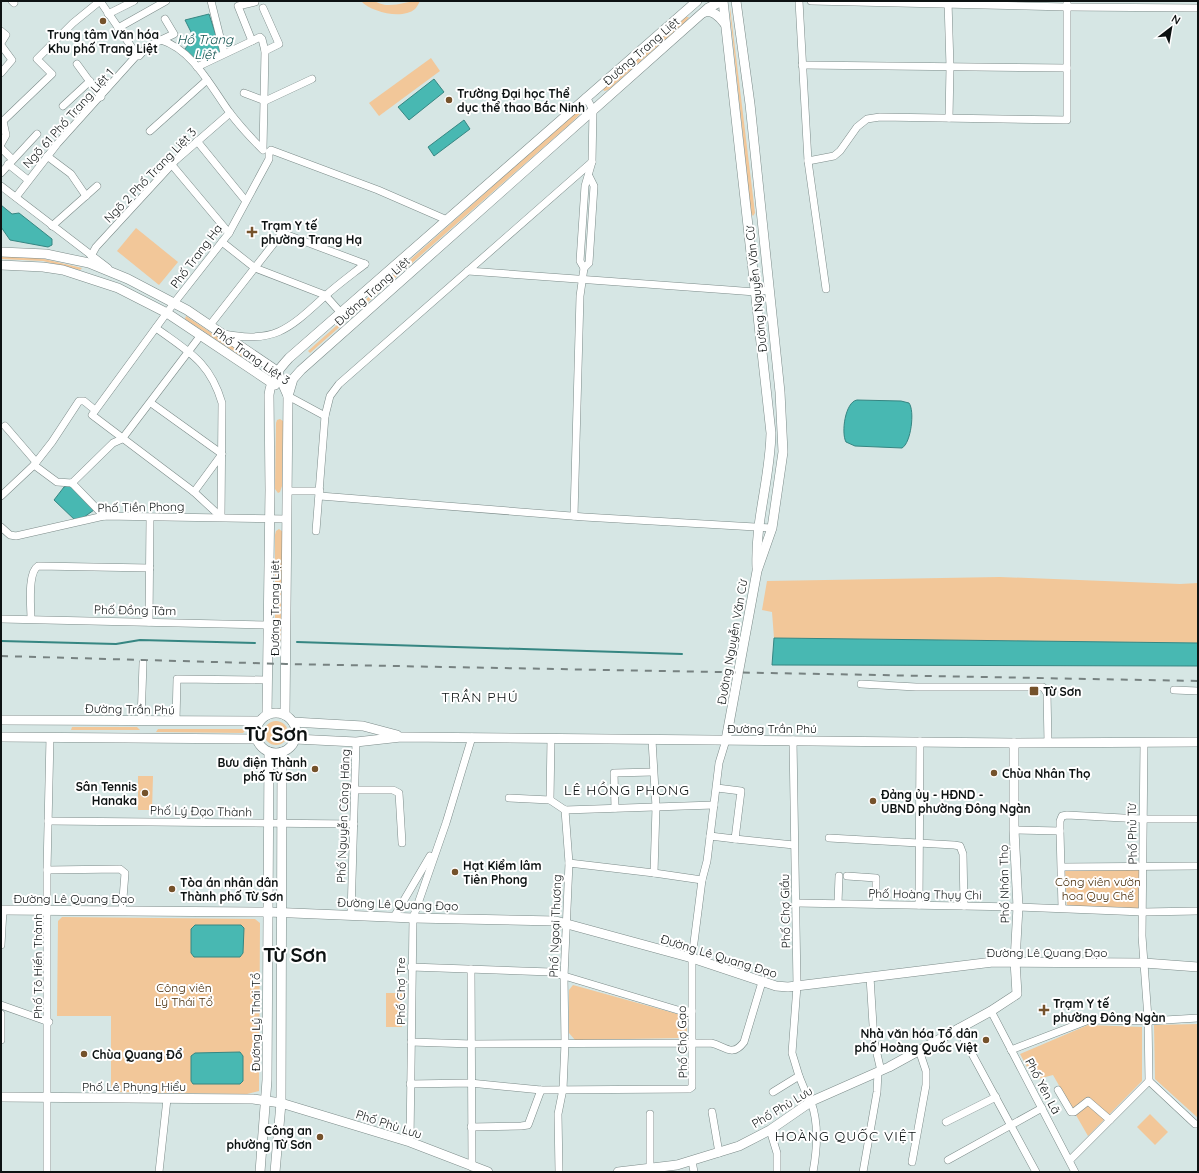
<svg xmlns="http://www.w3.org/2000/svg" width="1199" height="1173" font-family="Quicksand,sans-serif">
<rect width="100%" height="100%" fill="#d6e6e4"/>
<g fill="#f2c799">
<path d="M361 1C364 1 370 0 374 1 379 3 382 5 389 5 400 5 408 1 420 1 419 3 417 7 415 9 402 20 371 12 361 1Z"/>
<polygon points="730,7 755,213 753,216 751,213 730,14"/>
<polygon points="686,17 689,17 687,20 608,90 604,91 603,89"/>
<polygon points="431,58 440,71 379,116 369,103"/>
<polygon points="576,112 580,114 571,123 310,353 308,351"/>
<polygon points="136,228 178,262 159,285 117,251"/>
<polygon points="1,256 40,258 82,268 80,270 43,261 1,259"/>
<polygon points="186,316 249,358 250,360 247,360 185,319"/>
<polygon points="280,419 283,421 282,486 280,492 278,493 275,489 276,423 277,420"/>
<polygon points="279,529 283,532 281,639 279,644 275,641 275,535 276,531"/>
<polygon points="1000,577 1180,584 1198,583 1198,643 774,638 772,612 762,610 767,581"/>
<circle cx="276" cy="733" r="12"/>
<polygon points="72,727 137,727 140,730 71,730"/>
<polygon points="158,729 242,729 245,731 243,733 156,732"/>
<polygon points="138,776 153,776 152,810 138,810"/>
<polygon points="1065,868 1142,869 1141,909 1067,906"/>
<polygon points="62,917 255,919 260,923 259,1091 247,1094 111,1092 111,1016 57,1016 58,921"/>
<polygon points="573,985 681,1015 687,1018 687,1033 681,1038 575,1040 569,1033 569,990"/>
<rect x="386" y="993" width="16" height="34"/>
<polygon points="1198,1024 1198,1118 1155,1079 1154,1025"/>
<polygon points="1088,1025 1142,1027 1142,1081 1088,1136 1053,1075 1034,1080 1020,1054"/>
<polygon points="1150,1114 1168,1132 1155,1145 1137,1127"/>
</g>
<g fill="#48b8b2" stroke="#368682">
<path d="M209 14 221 51C208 67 197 62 184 50L194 38 185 20Z"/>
<polygon points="434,79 444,92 409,120 398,107"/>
<polygon points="464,120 470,129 434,156 428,147"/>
<polygon points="1,205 12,214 19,213 52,239 52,245 48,247 10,240 1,227"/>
<path d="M857 400 901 401 909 403C915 411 911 443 902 448L855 446 846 442C841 433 845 402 857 400Z"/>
<polygon points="68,485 72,486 94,510 77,522 54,500 64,487"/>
<polygon points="774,638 1198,643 1198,666 772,665"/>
<polygon points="195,925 241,925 244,928 243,953 240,957 194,957 191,953 191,929"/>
<polygon points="240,1052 243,1056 243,1081 240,1084 193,1084 191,1081 191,1056 195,1053"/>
</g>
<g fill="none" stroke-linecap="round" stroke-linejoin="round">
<g stroke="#368682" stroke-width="2">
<polyline points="1,641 116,644 140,640 255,643"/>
<polyline points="297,642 682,654"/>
</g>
<defs>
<g id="minor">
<polyline points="12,1 14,3"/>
<path d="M100 1 137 55 139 56 147 47 161 40C193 50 211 87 230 113 240 126 251 138 263 150"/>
<polyline points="211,1 224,53"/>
<polyline points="799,1 808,161 826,289"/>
<polyline points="811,1 1067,7 1198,8"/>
<polyline points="948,1 950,67 949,118"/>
<polyline points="263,8 279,44 265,51"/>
<polyline points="108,14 134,1"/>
<polyline points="118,28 166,1"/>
<polyline points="1,31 6,35 1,43"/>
<polyline points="161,40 174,34 165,19"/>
<polyline points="252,41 238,6 255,2"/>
<polyline points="1,45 12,60 1,73"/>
<polyline points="77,64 101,97"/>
<polyline points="802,65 1067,68"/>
<polyline points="197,67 252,41 260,37 262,39 265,51 263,149"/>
<polyline points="244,93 265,101 312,79"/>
<polyline points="63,106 90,81"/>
<polyline points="150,131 207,80"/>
<polyline points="197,141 245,200"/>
<polyline points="1,144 6,135 3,121 52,74 37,59 73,23 100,1"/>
<polyline points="1,148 12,159"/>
<polyline points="47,156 71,174 86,196"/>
<polyline points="808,161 834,156 840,151 857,127 867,119 880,117 1067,120 1067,1"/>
<polyline points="8,164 28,180"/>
<polyline points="172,165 229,233"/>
<polyline points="1,173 37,134"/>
<polyline points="1,186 108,268"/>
<polyline points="16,197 57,144 137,55"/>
<polyline points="52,226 97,186"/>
<polyline points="222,242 255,268 325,295 341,313"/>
<polyline points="91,256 96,247 176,160 230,113"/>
<polyline points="584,268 580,261 585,186 592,162 593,110 586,97"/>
<polyline points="468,271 729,290 755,292 768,290"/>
<polyline points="210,325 282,233 365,264"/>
<path d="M156 328C189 352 210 362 222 403L221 517"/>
<path d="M224 334C274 344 289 329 324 297 337 285 351 275 365 264"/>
<polyline points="288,396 325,416"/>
<polyline points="151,403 222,454 194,492"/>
<polyline points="5,426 36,462"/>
<polyline points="34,465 52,442 79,401 84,401 95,410"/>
<polyline points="72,483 113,443 122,439 201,335"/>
<polyline points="72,483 104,516"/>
<polyline points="288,491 320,491"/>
<polyline points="1,496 34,465 57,482 72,483"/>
<polyline points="320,496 584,517 772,528"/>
<polyline points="574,516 580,296 584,268 589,263 594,186 589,176"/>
<polyline points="221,517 194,492 92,415 174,303 229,233 269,159 269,152 271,150 378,190 447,220"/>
<polyline points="1,527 10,535 16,536 104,516 287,519"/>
<polyline points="316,531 325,416 330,396 339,384 592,162"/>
<polyline points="1,619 268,625"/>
<path d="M31 619C31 607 27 573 38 566L150 568"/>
<polyline points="149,622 150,518"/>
<polyline points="861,684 916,687 1043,687 1047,693 1048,743"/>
<polyline points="1174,690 1198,691"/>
<polyline points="141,721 143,663"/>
<polyline points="176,721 177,679 267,680"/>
<polyline points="793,740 797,986 792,1053 799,1076 810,1103"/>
<polyline points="355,790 393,790 399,793 402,843"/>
<polyline points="509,798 550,800 565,810"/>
<polyline points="550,800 551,738"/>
<polyline points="615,808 614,773 653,772"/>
<polyline points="565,810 714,805"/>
<polyline points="565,810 569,863"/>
<polyline points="48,821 354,824"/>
<polyline points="1014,830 1060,831 1060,821 1062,816 1067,815 1142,819 1198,819"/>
<polyline points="1060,831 1062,908"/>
<polyline points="710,836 735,839 741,791 717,788"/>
<polyline points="829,838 954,845 960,846 963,854 964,906"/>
<polyline points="735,839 794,845"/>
<polyline points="1062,867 1198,866"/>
<polyline points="47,870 120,869 125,873 122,911"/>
<polyline points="654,873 702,880"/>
<polyline points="847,876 876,878 876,904"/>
<polyline points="796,903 1018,907 1143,912 1198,911"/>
<polyline points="838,903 839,876"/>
<polyline points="919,905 920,741"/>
<polyline points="351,915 356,742"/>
<polyline points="394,917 430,856"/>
<polyline points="1,945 3,910"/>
<polyline points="411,967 551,972 681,1011 692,1011"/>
<polyline points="471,969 472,1167"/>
<polyline points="870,977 874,1041 881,1071"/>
<polyline points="1,1005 49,1022"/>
<polyline points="991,1011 1075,1172"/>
<polyline points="1,1014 1,1040"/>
<polyline points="958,1028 1036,1172"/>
<path d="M411 1042 472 1044 711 1043C725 1046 732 1058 744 1042L762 982"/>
<polyline points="1011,1050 1089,1020 1148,1021 1198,1018"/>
<polyline points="1149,1081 1195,1124 1198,1124"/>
<polyline points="410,1084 470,1083 541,1090 689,1089 692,1087 692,958 702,880 707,861 719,763 726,740"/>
<polyline points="1058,1090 1071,1112 1074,1112 1088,1101 1110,1120"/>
<polyline points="773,1092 799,1076"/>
<path d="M811 1102C819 1123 817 1150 813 1172"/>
<polyline points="712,1112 719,1153"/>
<polyline points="650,1114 650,1169"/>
<polyline points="946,1122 996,1097"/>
<polyline points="471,1127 521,1126 528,1125 541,1090"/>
<polyline points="770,1130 777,1153 777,1172"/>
<polyline points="410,1142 413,918 446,823 472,737"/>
<polyline points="948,1160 1042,1108"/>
<polyline points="1070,1160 1149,1081 1148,1018 1142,936 1144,743"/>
<polyline points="692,1161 694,1172"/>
<polyline points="912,1162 926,1085 926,1071 919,1050"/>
<polyline points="47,1172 47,870 50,737"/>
<polyline points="159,1172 167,1099"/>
<polyline points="559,1172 558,1114 563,1089 565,1043 564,977 569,863 654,873 656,807 652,740"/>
<polyline points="863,1172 877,1092 878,1072"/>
</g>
<g id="major">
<path d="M723 1 771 433C770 480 755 520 757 568"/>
<path d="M703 13C711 8 720 17 725 24"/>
<polyline points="1,252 46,254 89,263 128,279 187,310 277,371 288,396"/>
<polyline points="1,265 43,267 63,270 118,288 167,313 275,385"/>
<circle cx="276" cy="733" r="20"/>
<path d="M267 715 270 490 269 395C271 379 278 370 289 358L697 1"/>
<polyline points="285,715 288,396 293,379 301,370 708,8 722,1"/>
<polyline points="1,720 259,721"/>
<polyline points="293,722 363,726 397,735"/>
<polyline points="1,737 257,739"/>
<polyline points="295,739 356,742 401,737 1014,743 1198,742"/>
<polyline points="726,740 757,571 772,528 783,452 780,392 750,104 736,1"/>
<polyline points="1,910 268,912 413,918 556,921 692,958 776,986 788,987 993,962 1144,963 1198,967"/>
<polyline points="1,1097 253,1099 281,1103 410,1142 488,1172"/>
<polyline points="260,1172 267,1080 269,752"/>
<polyline points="275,1172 281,1103 282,752"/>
<polyline points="618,1172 677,1165 739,1146 770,1130 812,1101 889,1067 991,1011 1017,994 1015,961 1018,907 1014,830 1014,743"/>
</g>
</defs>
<use href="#minor" stroke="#7c8b89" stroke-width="8"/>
<use href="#major" stroke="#7c8b89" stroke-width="10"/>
<use href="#minor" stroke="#fff" stroke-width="7"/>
<use href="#major" stroke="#fff" stroke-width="9"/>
<polyline stroke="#778281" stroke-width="2" stroke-dasharray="7 7" stroke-linecap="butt" points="1,656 286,664 1198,681"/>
</g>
<g fill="#75522b" stroke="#fff" stroke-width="1.5">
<circle cx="103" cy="21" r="4"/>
<circle cx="449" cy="100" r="4"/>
<path d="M250 226h4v4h4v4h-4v4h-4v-4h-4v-4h4z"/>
<rect x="1029" y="686" width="10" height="10" rx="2"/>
<circle cx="315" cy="769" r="4"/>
<circle cx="994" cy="773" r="4"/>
<circle cx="145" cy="793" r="4"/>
<circle cx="873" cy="801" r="4"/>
<circle cx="455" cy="872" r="4"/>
<circle cx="172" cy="889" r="4"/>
<path d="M1042 1004h4v4h4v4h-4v4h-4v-4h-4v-4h4z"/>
<circle cx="986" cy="1040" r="4"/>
<circle cx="84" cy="1054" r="4"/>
<circle cx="320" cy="1137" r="4"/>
</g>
<g text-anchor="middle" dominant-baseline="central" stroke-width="4" stroke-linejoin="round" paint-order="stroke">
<g font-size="12" font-weight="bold" fill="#0d1212" stroke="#fff" text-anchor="start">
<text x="103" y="34" text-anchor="middle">Trung tâm Văn hóa<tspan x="103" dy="14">Khu phố Trang Liệt</tspan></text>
<text x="457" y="93">Trường Đại học Thể<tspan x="457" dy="14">dục thể thao Bắc Ninh</tspan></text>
<text x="261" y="225">Trạm Y tế<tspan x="261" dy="14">phường Trang Hạ</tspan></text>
<text x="1043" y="691">Từ Sơn</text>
<text x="307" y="762" text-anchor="end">Bưu điện Thành<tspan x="307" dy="14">phố Từ Sơn</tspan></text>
<text x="1002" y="773">Chùa Nhân Thọ</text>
<text x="137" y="786" text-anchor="end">Sân Tennis<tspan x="137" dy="14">Hanaka</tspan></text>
<text x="881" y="794">Đảng ủy - HĐND -<tspan x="881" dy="14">UBND phường Đông Ngàn</tspan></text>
<text x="463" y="865">Hạt Kiểm lâm<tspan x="463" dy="14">Tiên Phong</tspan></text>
<text x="180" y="882">Tòa án nhân dân<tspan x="180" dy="14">Thành phố Từ Sơn</tspan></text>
<text x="1053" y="1003">Trạm Y tế<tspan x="1053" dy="14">phường Đông Ngàn</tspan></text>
<text x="978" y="1033" text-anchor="end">Nhà văn hóa Tổ dân<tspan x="978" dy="14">phố Hoàng Quốc Việt</tspan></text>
<text x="92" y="1054">Chùa Quang Đổ</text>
<text x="312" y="1130" text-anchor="end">Công an<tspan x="312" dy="14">phường Từ Sơn</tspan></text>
</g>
<g font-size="12" fill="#0d1212" stroke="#fff">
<text transform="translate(641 51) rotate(-41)">Đường Trang Liệt</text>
<text transform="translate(68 118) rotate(-48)">Ngõ 61 Phố Trang Liệt 1</text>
<text transform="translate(150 175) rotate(-46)">Ngõ 2 Phố Trang Liệt 3</text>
<text transform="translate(196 256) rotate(-53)">Phố Trang Hạ</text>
<text transform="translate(756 289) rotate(-96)">Đường Nguyễn Văn Cừ</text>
<text transform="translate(372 291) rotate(-42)">Đường Trang Liệt</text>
<text transform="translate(252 356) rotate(35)">Phố Trang Liệt 3</text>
<text transform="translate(141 507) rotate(-1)">Phố Tiền Phong</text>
<text transform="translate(274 608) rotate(-90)">Đường Trang Liệt</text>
<text transform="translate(135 610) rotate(1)">Phố Đồng Tâm</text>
<text transform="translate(732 642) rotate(-80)">Đường Nguyễn Văn Cừ</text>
<text transform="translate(130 709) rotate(1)">Đường Trần Phú</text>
<text x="772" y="728">Đường Trần Phú</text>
<text transform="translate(201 811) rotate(1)">Phố Lý Đạo Thành</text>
<text transform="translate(343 816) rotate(-88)">Phố Nguyễn Công Hãng</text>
<text transform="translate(1132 834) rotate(-91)">Phố Phủ Từ</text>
<text transform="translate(1004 884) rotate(-91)">Phố Nhân Thọ</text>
<text transform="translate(925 894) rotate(1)">Phố Hoàng Thụy Chi</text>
<text x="74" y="898">Đường Lê Quang Đạo</text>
<text transform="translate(398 904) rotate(2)">Đường Lê Quang Đạo</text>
<text transform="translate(785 911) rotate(-91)">Phố Chợ Giầu</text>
<text transform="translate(555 926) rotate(-88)">Phố Ngoại Thương</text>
<text x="1047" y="952">Đường Lê Quang Đạo</text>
<text transform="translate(719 956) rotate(17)">Đường Lê Quang Đạo</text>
<text transform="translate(37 966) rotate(-90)">Phố Tô Hiến Thành</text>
<text transform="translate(400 991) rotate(-90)">Phố Chợ Tre</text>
<text transform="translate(255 1022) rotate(-90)">Đường Lý Thái Tổ</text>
<text transform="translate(682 1042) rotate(-91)">Phố Chợ Gạo</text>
<text x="134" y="1086">Phố Lê Phụng Hiểu</text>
<text transform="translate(1043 1086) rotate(62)">Phố Yên Lã</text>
<text transform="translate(782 1107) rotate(-31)">Phố Phù Lưu</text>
<text transform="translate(389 1124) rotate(18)">Phố Phù Lưu</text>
</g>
<g font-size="12" fill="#452906" stroke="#fff">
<text x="1098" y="881">Công viên vườn<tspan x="1098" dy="14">hoa Quy Chế</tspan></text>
<text x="184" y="987">Công viên<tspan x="184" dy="14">Lý Thái Tổ</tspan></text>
</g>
<g font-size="13" font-style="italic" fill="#145451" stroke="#fff">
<text x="205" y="39">Hồ Trang<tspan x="205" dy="15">Liệt</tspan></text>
</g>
<g font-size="14" letter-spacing="1" fill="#0d1212" stroke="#fff">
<text x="480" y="697">TRẦN PHÚ</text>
<text x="627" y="790">LÊ HỒNG PHONG</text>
<text x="846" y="1136">HOÀNG QUỐC VIỆT</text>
</g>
<g font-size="20" font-weight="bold" fill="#0d1212" stroke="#fff">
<text x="276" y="733">Từ Sơn</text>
<text x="295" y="954">Từ Sơn</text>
</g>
</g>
<rect width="1199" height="1173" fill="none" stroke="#0d1212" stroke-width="4"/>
<g transform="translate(1171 28) rotate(31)" stroke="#ffffff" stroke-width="3" paint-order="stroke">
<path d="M0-3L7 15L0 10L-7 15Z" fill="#0d1212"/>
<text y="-6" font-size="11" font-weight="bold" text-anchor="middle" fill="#0d1212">N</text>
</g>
</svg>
